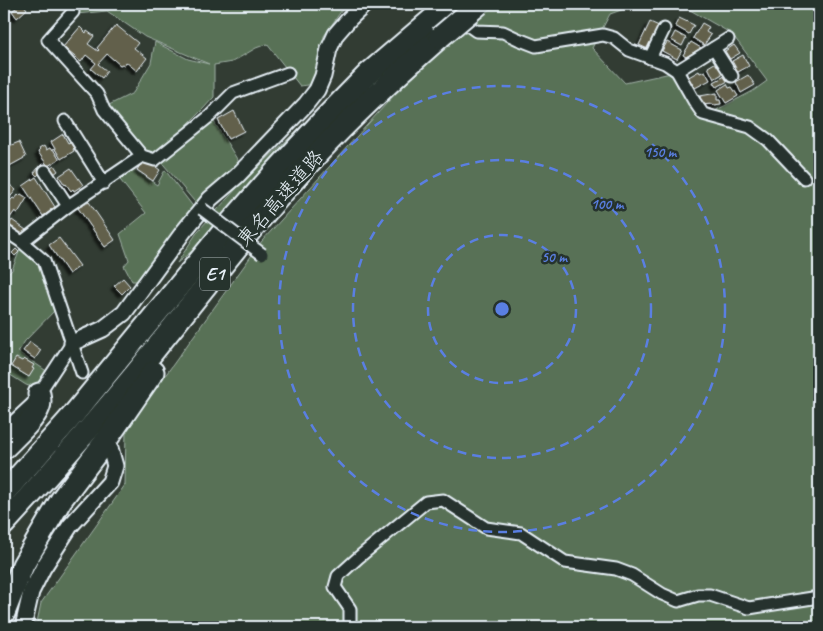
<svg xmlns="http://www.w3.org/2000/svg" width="823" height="631" font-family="Caveat,'Klee One',sans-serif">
<defs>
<filter id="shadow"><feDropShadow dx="-3.5" dy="3.5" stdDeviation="1" flood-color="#0009"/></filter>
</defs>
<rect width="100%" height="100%" fill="#323c33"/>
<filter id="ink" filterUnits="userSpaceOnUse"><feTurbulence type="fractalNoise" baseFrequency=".02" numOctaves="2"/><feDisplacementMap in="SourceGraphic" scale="10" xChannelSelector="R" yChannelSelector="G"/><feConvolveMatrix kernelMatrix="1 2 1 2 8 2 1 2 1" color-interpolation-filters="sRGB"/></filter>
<g filter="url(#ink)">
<g fill="#597156" stroke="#a0b1a7">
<polygon points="66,4 346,4 324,36 319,67 315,84 300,86 267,44 256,48 232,62 214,65 214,97 203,109 157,155 148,155 107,106 133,93 151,63 155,42 188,59 209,64 145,37 107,11 76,14"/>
<polygon points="497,4 638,4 610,14 592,48 625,83 671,73 678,84 703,117 753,91 767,81 732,34 683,6 671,4 819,4 819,627 36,627 41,603 125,485 126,430 262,241 396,93 475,20"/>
<polygon points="316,112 207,239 177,263 198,231 237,188"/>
<polygon points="213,120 240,164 199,207 159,159"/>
<polygon points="131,167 157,185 165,170 195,209 140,281 132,281 124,266 129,260 120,234 146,213 117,176"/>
<polygon points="21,247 40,260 57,308 25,341 18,352 48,372 35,388 26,385 4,371 4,278 12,270"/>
</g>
<g fill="#62604c" stroke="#e8f1f8" filter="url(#shadow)">
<polygon points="21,4 23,4 27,9 17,18 12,11"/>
<polygon points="679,18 694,25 689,34 675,26"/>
<polygon points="650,22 659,26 648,49 639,45"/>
<polygon points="702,23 709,27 706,32 711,35 704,45 693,38"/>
<polygon points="116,25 138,43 134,48 147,58 137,71 126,62 124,65 122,64 120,65 107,54 98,64 107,71 102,78 91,69 96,63 86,55 81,62 63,47 80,27 86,33 87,31 94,36 88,44 98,51 99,50 97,48"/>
<polygon points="675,32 686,38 682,46 671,40"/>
<polygon points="667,42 682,50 677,59 662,51"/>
<polygon points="691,42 701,48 686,57 683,55"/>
<polygon points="734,45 740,53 730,59 725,51"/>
<polygon points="743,55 749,66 736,73 734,69 736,68 732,61"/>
<polygon points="718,61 724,73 714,79 708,67"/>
<polygon points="699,71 700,73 705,71 710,80 693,89 687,78"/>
<polygon points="748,75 755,85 741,93 736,82"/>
<polygon points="725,76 728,81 717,87 714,82"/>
<polygon points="727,84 729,88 732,87 738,96 726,103 718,90"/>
<polygon points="717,93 717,100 720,100 721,104 714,105 713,104 701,105 700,96"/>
<polygon points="234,111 244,131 228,139 218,120"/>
<polygon points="63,134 68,143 70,142 74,148 73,149 74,151 61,159 51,142"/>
<polygon points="19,142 26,157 4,169 4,148"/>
<polygon points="44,146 46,150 50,148 52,151 53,149 59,159 48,166 38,152 40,150 39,149"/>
<polygon points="148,161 160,170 153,181 137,170 142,162"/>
<polygon points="54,165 58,171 54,174 50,168"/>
<polygon points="38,168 42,171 37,176 34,173"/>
<polygon points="71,168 83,185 74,191 73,189 71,191 66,184 65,185 59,176"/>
<polygon points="36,177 55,207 50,210 51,211 43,216 23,186"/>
<polygon points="4,180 16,190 7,201 4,199"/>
<polygon points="21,194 27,198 18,213 15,211 9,219 4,215 4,209 10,201 13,198 15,199 18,195 19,196"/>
<polygon points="89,202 115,240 105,247 78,208"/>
<polygon points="12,220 26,230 20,237 7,227"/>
<polygon points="59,238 80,266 69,274 49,245"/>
<polygon points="16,249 19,252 15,256 12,253"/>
<polygon points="123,278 130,286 122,294 114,286"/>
<polygon points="30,342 41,350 35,359 23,351"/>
<polygon points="16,358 22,361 24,359 34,365 32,368 34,369 29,377 11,366"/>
</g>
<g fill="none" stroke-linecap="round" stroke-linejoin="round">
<defs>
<g id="minor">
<polyline points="73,12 48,40 97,94 104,110 142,156 155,160 210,116 233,93 288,73"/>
<polyline points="461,14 469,26 476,31 503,32 518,39 536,46 603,35 614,38 629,50 665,63 677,71 694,101 703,114 750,127 768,140 804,178"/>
<polyline points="714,48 732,76"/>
<polyline points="650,58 664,29"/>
<polyline points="677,71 728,39"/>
<polyline points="65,121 104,183"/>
<polyline points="45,171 68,206"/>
<polyline points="4,230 22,242 44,261 82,373"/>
<polyline points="22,242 68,206 142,156"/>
<polyline points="4,430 32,404 72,343"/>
<polyline points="350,627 350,609 335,587 338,576 359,557 426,502 443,500 486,528 521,533 565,562 616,569 632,575 662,594 678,601 698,595 710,595 749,608 819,597"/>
</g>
<g id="tertiary">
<polyline points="72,343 103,329 124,313 184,231 202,209 210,199 237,176 306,104 317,90 323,76 329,49 336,34 350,18 365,4"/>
<polyline points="23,627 31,592 43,568 70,526 110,482 115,466 110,448"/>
</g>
<g id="motorway">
<path d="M4 448C14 438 35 419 39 407 41 402 40 399 39 394"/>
<polyline points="4,493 74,414 232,221 277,170 325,118 368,74 450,4"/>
<path d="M4 524C47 477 90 429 131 379 193 303 252 224 319 152 357 111 398 74 440 37"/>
<polyline points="4,613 23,565 61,500 107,439 153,372"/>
</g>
</defs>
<use href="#minor" stroke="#e8f1f8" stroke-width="15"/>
<use href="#tertiary" stroke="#e8f1f8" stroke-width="19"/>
<use href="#motorway" stroke="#e8f1f8" stroke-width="25"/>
<use href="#minor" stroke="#26332d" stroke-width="11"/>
<use href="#tertiary" stroke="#26332d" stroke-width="15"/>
<use href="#motorway" stroke="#26332d" stroke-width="21"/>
<defs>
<polyline id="minor-bridge" points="202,209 262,254"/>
<polyline id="motorway-bridge" points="440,37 479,4"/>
</defs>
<use href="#minor-bridge" stroke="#e8f1f8" stroke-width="15" stroke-linecap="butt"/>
<use href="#motorway-bridge" stroke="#e8f1f8" stroke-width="25" stroke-linecap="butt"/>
<use href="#minor-bridge" stroke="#26332d" stroke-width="11"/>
<use href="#motorway-bridge" stroke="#26332d" stroke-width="21"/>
</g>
</g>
<g fill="none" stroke="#5a7fe2" stroke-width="2.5" stroke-dasharray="9 6">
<circle cx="502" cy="309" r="74"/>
<circle cx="502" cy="309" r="149"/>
<circle cx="502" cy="309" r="223"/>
</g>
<g text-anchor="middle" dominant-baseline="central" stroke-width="5" stroke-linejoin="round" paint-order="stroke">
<rect fill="#26332d" stroke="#aeb8bb" stroke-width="1" x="200" y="257.5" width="30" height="33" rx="4"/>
<g font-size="19" font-weight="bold" fill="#e8f1f8">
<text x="215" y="274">E1</text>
</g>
<g font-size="20" fill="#e8f1f8" stroke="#26332d">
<text transform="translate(280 198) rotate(-49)">東名高速道路</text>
</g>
</g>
<circle cx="502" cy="309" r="8" fill="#5a7fe2" stroke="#26332d" stroke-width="2.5"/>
<g font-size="15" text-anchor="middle" font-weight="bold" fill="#5a7fe2" stroke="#26332d" stroke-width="5" stroke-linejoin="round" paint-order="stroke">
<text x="660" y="157">150 m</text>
<text x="607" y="209">100 m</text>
<text x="554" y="262">50 m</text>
</g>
<rect width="823" height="631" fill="none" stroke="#26332d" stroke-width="20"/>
<rect x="10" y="10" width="803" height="611" fill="none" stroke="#e8f1f8" stroke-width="2" filter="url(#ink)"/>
</svg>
